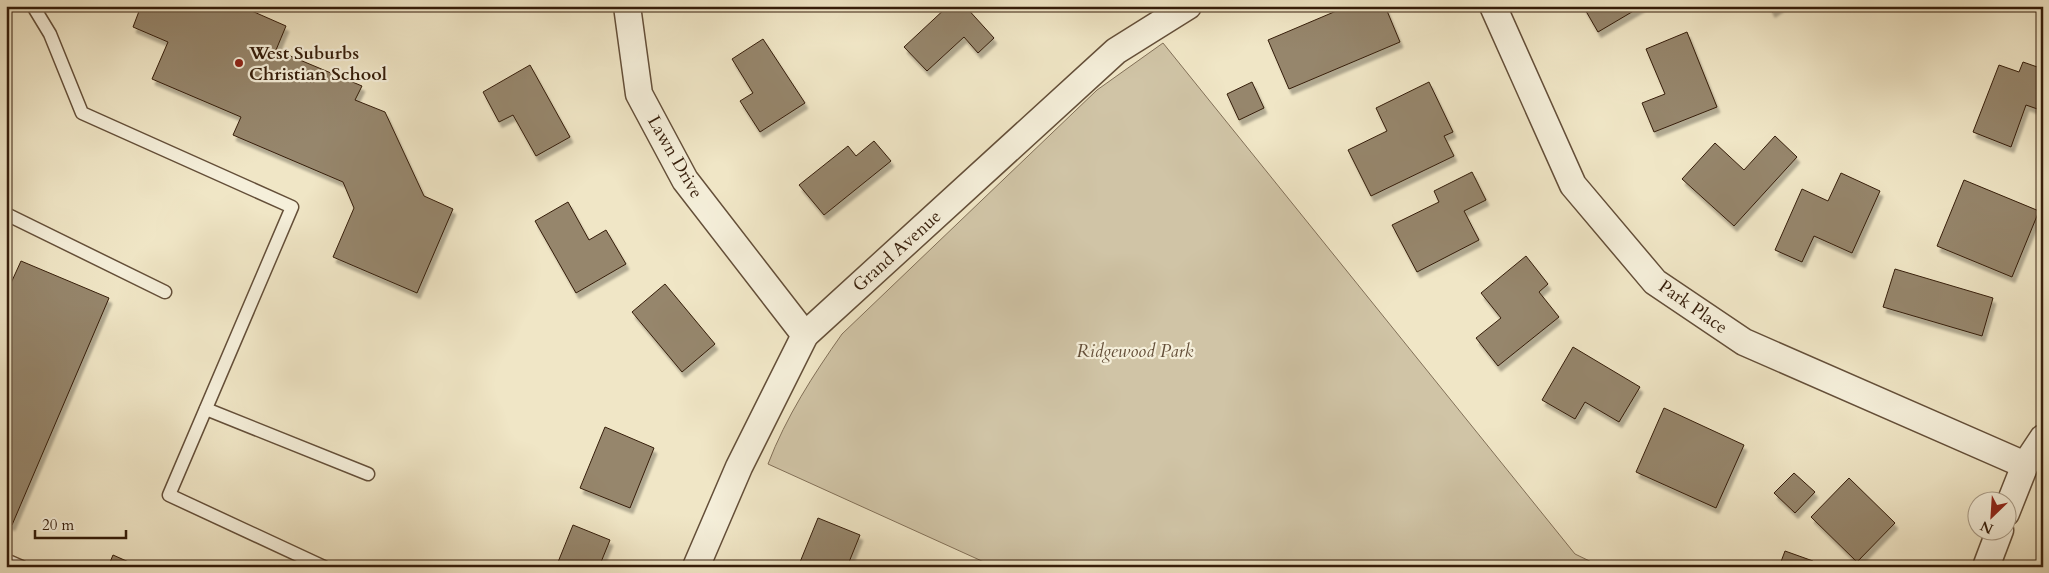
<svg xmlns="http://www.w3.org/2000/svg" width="2049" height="573" font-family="Cardo,serif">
<defs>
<filter id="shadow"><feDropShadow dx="3" dy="5.5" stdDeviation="1" flood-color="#0004"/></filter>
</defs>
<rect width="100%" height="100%" fill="#f0e6c6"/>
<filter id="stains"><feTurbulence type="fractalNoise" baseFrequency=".004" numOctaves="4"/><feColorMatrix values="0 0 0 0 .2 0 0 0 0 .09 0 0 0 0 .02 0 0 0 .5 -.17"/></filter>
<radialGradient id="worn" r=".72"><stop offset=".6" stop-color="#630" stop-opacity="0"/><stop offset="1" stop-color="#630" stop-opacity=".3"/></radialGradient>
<path fill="#d0c4a6" stroke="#827058" d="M1163 43 1575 554 1602 567H995L768 464C786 417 813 375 842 334L1097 90Z"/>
<g fill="#96866c" stroke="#351d0a" filter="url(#shadow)">
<polygon points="141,6 246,6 245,8 286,26 276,50 362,86 355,100 385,112 424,196 453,209 417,293 333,257 354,208 343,182 233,135 241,117 152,79 168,42 133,27"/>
<polygon points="948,6 965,6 994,38 978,53 964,37 927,71 904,47"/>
<polygon points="1348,6 1385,6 1400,42 1289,89 1268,40"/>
<polygon points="1583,6 1642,6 1598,32"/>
<polygon points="1769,6 1781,6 1772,12"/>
<polygon points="1687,32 1717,107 1654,132 1642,103 1665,94 1646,49"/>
<polygon points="763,39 805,103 760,132 740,101 753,93 732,59"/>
<polygon points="2023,62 2043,69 2043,111 2026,105 2011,147 1973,132 1999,65 2019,72"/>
<polygon points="530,65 570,137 536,156 513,115 499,122 483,92"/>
<polygon points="1252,82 1264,108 1239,120 1227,94"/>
<polygon points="1429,82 1453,132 1444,136 1454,156 1371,196 1348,150 1387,131 1376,108"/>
<polygon points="1775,136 1797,157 1734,226 1682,179 1715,143 1744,170"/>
<polygon points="874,141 891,161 824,215 799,185 848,146 856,156"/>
<polygon points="1472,172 1486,200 1464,211 1479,240 1417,272 1392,225 1439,202 1434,191"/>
<polygon points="1841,173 1880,191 1852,253 1814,236 1802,262 1775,250 1802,189 1828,201"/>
<polygon points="1964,180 2039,211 2012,277 1937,246"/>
<polygon points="568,202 589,240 606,230 626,264 576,293 535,221"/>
<polygon points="1526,256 1548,284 1539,292 1559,317 1498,366 1476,338 1501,318 1481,293"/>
<polygon points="21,261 109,298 12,525 6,523 6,294"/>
<polygon points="1895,269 1993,298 1982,336 1883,307"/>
<polygon points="665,284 715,344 682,372 632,312"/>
<polygon points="1573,347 1640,387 1619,422 1585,402 1575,419 1542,400"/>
<polygon points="1664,408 1744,445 1716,508 1636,472"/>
<polygon points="605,427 654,448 630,508 580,488"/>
<polygon points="1794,473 1815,492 1795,513 1774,493"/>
<polygon points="1849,478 1895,523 1857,562 1811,517"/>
<polygon points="818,518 860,535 847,567 798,567"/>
<polygon points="573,525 610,540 599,567 556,567"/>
<polygon points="1785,551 1813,561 1810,567 1779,567"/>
<polygon points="113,555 140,567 108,567"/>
</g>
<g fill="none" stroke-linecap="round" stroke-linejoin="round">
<defs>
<g id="service">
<polyline points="33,6 50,34 82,113 292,207 169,495 324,567"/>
<polyline points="6,214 165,292"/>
<polyline points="206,409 368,474"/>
<polyline points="6,560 22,567"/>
</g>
<g id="minor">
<polyline points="627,6 639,94 685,180 805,335"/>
<polyline points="1493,6 1573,185 1655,282 1744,342 2025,465"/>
<polyline points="2006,513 2025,465 2043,438"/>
<polyline points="696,567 739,467 805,335 1116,51 1188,6"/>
<polyline points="1986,567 2000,530"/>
</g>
</defs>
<use href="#service" stroke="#644f39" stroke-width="15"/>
<use href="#minor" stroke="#644f39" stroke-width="29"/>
<use href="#service" stroke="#f5efda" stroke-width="12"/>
<use href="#minor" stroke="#f5efda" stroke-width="26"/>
</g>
<circle fill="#8f2418" stroke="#f5efda" stroke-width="2" cx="239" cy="63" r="5"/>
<g text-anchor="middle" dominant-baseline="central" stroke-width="4.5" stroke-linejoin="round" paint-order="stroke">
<g font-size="18" font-weight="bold" fill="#351d0a" stroke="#f5efda" text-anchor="start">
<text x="249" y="53">West Suburbs<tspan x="249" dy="21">Christian School</tspan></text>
</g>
<g font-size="18" fill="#351d0a" stroke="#f5efda">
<text transform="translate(675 157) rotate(60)">Lawn Drive</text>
<text transform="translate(897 251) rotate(-42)">Grand Avenue</text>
<text transform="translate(1693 307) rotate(35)">Park Place</text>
</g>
<g font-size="18" font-style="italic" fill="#644f39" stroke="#f5efda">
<text x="1135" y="351">Ridgewood Park</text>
</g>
</g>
<rect width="2049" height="573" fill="none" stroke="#f0e6c6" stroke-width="25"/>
<rect x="8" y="8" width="2034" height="558" fill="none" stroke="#351d0a" stroke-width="2.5"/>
<rect x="12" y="12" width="2024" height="548" fill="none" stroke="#351d0a"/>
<g transform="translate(1992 516) rotate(205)"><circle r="24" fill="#f5efda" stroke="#a89b87"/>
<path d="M0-4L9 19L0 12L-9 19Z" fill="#8f2418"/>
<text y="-8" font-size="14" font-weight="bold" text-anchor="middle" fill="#351d0a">N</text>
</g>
<path d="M35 530v8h91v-8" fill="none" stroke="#351d0a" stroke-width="2.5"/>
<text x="42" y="530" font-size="15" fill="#351d0a" stroke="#f5efda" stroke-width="4" paint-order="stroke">20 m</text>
<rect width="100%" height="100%" filter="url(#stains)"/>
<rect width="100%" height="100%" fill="url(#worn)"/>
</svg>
